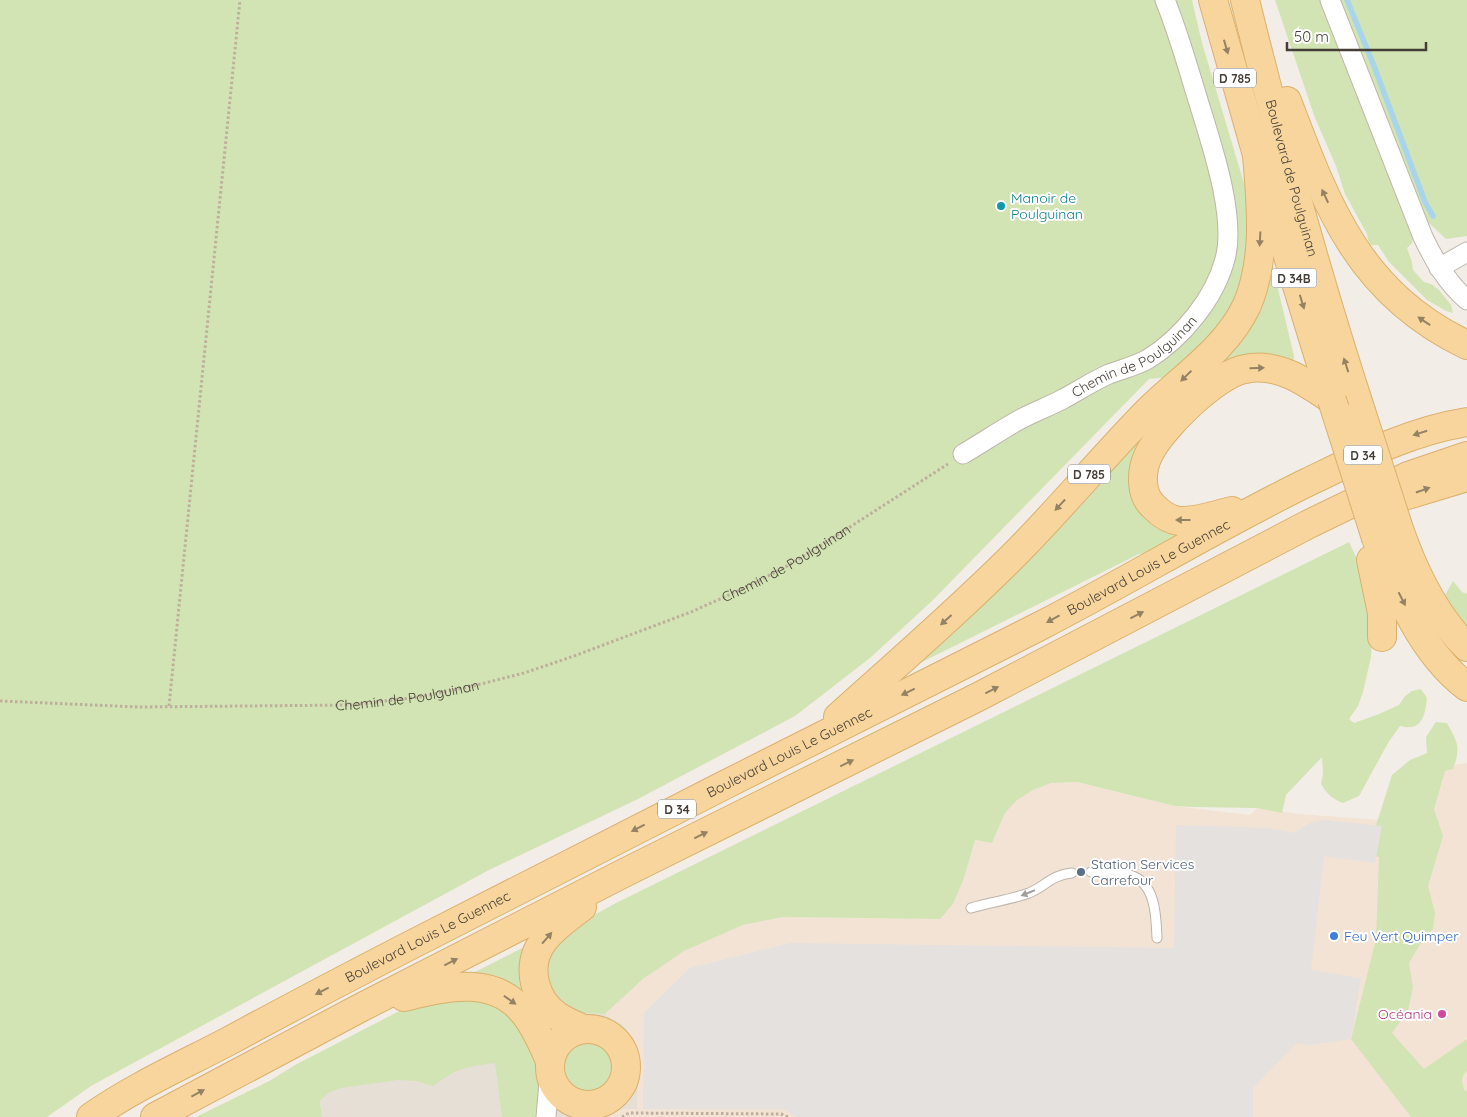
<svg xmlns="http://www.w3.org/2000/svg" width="1467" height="1117" font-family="Quicksand,sans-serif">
<rect width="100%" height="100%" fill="#f2eee7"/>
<polygon fill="#e6dfd6" points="577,1013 605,1014 626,1027 640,1056 637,1109 615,1110 607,1117 322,1117 319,1091 549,1026"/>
<polygon fill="#f3e3d4" points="1467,763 1467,1117 607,1117 615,1110 637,1109 640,1056 626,1027 605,1014 643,979 684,951 743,925 783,917 940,919 964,878 975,840 992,843 1005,813 1016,801 1033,790 1051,783 1077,782 1175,806 1250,815 1257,808 1299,814 1395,821 1413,771"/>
<g fill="#d2e4b3">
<polygon points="0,0 1192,0 1202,43 1246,190 1251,254 1243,289 1226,320 1169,377 1149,379 932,601 870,658 795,716 636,800 489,870 91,1086 47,1117 0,1117"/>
<polygon points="1275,0 1467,0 1467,236 1446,239 1429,223 1413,238 1412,243 1407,248 1412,262 1413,270 1424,282 1431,284 1439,290 1451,305 1453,313 1446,311 1427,300 1389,262 1378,245 1371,245 1368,240 1367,234 1345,194 1336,166 1315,118"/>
<polygon points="1272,264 1294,356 1293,366 1267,360 1135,464 1184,536 1154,553 1139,554 892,677 1026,550"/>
<path d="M1349 542 1366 578 1372 640 1371 657 1363 692 1358 706 1349 719 1354 723 1379 714 1399 705 1405 696 1412 691 1421 689 1427 698C1425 716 1422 732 1400 726L1388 743 1359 796 1343 803C1332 799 1327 794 1321 784L1323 774 1322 757 1286 795 1282 813 1257 808 1192 807 1175 806 1077 782 1051 783 1033 790 1016 801 1005 813 992 843 975 840 964 878 953 904 940 919 783 917 743 925 684 951 643 979 605 1014 577 1013 560 1007 543 985 547 951 576 925 616 903Z"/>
<polygon points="1453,581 1462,592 1467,594 1467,626 1452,607 1445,595"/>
<path d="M1436 722 1447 723C1458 743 1461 747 1453 769L1445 771 1434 809 1443 836 1428 886 1435 913 1433 929 1423 939 1409 963 1413 987 1408 1011 1392 1033 1424 1069 1467 1039V1071C1460 1077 1462 1082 1464 1090L1467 1092V1117H1411L1351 1039 1376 939 1379 857 1369 855 1370 844 1392 775 1410 760 1427 753 1426 737Z"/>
<polygon points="526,946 530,1007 465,977"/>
<path d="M460 996 510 1008 540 1052 542 1082 539 1117H502L495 1063C464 1067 458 1068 433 1086L416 1081 397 1080 341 1088 328 1093 320 1101 322 1117H196L271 1080 295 1065 407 1007Z"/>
<circle cx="588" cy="1066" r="26"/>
</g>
<polygon fill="#e4e1df" points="1323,820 1382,826 1375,863 1324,856 1311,970 1361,978 1351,1039 1311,1045 1297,1043 1253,1088 1253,1117 797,1117 784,1109 643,1109 644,1013 690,968 790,943 1174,948 1176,825 1267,828 1294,833 1310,823"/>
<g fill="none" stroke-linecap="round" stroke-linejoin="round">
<polyline stroke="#a8d5eb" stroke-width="5.5" points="1347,0 1374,66 1425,202 1433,216"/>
<defs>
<g id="service">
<path d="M1091 872C1104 873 1118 871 1130 875 1156 883 1156 916 1157 938"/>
<path d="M971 908C990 902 1010 900 1029 893 1046 886 1051 875 1072 873"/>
</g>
<g id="minor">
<path d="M1330 0 1423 237C1434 260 1447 283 1467 300"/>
<polyline points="1439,268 1467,252"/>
<path id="s2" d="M963 454C980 444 995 434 1012 424 1028 414 1046 408 1063 399 1078 391 1093 381 1109 374 1122 369 1136 366 1148 359 1182 338 1215 298 1225 259 1237 216 1210 140 1197 97 1187 64 1178 32 1165 0"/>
<polyline points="546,1117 550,1071"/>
<polyline points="582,1117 592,1106"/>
</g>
<g id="primary">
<polyline points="1213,0 1257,155 1332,400"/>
<path id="s3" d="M1245 0C1279 138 1317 276 1361 411"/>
<path d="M1287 101C1327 206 1358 293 1467 345"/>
<polyline points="1404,496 1467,477"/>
<path d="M1232 511C1215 515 1196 522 1179 521 1170 520 1160 513 1153 506 1140 494 1141 471 1148 456 1159 430 1216 374 1245 369 1278 362 1306 382 1332 400"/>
<path d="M1398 526C1413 570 1434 615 1467 647"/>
<path d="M1376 538C1397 591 1420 651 1467 687"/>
<polyline points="1371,560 1382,613 1382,637"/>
<path d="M838 717C900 661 963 607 1021 548 1064 504 1104 456 1147 412 1181 378 1227 349 1247 305 1267 258 1261 204 1257 155"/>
<path d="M582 907C568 918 552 928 542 943 525 967 535 1002 559 1017 567 1022 575 1025 583 1029"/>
<path d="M404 997C446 987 494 974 525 1014 536 1028 543 1045 550 1061"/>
<circle cx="588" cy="1067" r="38"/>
<path id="s4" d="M91 1117C134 1087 181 1066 227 1042 286 1010 345 979 405 948 617 839 829 732 1042 625 1131 579 1218 526 1308 482 1360 457 1410 431 1467 422"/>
<polyline points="155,1117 362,1007 626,872 978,697 1309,524 1408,476 1467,456"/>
</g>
</defs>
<use href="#service" stroke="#bdb5ab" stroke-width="11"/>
<use href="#minor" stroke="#bdb5ab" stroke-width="21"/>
<use href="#primary" stroke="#dbb06d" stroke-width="30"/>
<g stroke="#beaf9d" stroke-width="3" stroke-dasharray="2.5 2.5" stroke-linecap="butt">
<path id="s1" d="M0 701 139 707 351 705 419 697 473 686 524 673 574 656 691 612 749 586 789 565 825 543 948 464"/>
<polyline points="169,706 240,0"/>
<polyline points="622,1117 629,1113 781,1114 788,1117"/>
</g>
<use href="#service" stroke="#fff" stroke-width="9"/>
<use href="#minor" stroke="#fff" stroke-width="19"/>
<use href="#primary" stroke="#f7d59c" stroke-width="28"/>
<defs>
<g id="primary-bridge">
<polyline points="1332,400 1376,538"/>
<polyline points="1361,411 1398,526"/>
</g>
</defs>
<use href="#primary-bridge" stroke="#dbb06d" stroke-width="30" stroke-linecap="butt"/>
<use href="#primary-bridge" stroke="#f7d59c" stroke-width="28"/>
</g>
<defs><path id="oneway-solid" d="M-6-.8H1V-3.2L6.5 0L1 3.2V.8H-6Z" transform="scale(1.25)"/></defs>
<g fill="#958264">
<use href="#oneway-solid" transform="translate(1226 47) rotate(74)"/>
<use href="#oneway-solid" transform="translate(1325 196) rotate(-115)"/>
<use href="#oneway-solid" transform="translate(1260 239) rotate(93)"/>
<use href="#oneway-solid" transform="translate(1302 302) rotate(73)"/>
<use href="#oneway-solid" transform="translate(1424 321) rotate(-146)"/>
<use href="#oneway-solid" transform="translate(1346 365) rotate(-108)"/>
<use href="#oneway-solid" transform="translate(1257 368) rotate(-1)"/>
<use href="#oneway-solid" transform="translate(1186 376) rotate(136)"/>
<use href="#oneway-solid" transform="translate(1420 433) rotate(163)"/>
<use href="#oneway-solid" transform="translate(1423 490) rotate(-19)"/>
<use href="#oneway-solid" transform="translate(1060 505) rotate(133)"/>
<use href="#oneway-solid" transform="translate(1183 520) rotate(180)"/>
<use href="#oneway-solid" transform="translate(1402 599) rotate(63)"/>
<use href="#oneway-solid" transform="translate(1137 615) rotate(-27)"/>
<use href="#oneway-solid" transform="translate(1053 619) rotate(151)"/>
<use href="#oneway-solid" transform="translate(946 620) rotate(138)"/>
<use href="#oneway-solid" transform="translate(992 690) rotate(-27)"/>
<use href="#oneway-solid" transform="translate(908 692) rotate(154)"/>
<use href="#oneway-solid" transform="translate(847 763) rotate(-26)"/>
<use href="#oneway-solid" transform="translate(638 828) rotate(153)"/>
<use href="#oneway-solid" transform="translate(701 835) rotate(-26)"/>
<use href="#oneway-solid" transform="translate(547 938) rotate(-49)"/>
<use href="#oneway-solid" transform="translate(451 962) rotate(-27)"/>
<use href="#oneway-solid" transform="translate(322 991) rotate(153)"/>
<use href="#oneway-solid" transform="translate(510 1000) rotate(35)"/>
<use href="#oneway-solid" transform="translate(198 1093) rotate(-28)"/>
</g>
<use fill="#a29e9b" href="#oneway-solid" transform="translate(1028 893) rotate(158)"/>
<circle fill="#0f9aa8" stroke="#fff" stroke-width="2" cx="1001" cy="206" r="5"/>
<circle fill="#5c6f8a" stroke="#fff" stroke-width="2" cx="1081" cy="872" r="5"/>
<circle fill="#3f7fe0" stroke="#fff" stroke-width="2" cx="1334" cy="936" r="5"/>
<circle fill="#d1479c" stroke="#fff" stroke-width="2" cx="1442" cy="1014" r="5"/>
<g text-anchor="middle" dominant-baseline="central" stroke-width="4" stroke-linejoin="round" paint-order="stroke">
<g fill="#fff" stroke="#7d7873" stroke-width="1">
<rect x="1214" y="68.5" width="42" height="19" rx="4"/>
<rect x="1271.5" y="268.5" width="45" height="19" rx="4"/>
<rect x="1344" y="445.5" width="38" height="19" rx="4"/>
<rect x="1068" y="464.5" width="42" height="19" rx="4"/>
<rect x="658" y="799.5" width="38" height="19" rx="4"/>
</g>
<g font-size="12" font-weight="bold" fill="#453e37">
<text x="1235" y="78">D 785</text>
<text x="1294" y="278">D 34B</text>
<text x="1363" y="455">D 34</text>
<text x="1089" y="474">D 785</text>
<text x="677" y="809">D 34</text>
</g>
<g font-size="14" fill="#453e37" stroke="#fff">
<text stroke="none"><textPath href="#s3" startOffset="184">Boulevard de Poulguinan</textPath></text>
<text stroke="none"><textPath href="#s2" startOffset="198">Chemin de Poulguinan</textPath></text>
<text stroke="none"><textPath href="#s1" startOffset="812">Chemin de Poulguinan</textPath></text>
<text stroke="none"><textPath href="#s4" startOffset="1192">Boulevard Louis Le Guennec</textPath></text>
<text stroke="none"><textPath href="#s1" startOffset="408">Chemin de Poulguinan</textPath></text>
<text stroke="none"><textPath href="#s4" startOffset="788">Boulevard Louis Le Guennec</textPath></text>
<text stroke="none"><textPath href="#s4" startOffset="382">Boulevard Louis Le Guennec</textPath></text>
</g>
<g font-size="14" fill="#0d838f" stroke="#fff" text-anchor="start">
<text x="1011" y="198">Manoir de<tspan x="1011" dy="16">Poulguinan</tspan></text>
</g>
<g font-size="14" fill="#4e5e75" stroke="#fff" text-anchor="start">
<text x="1091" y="864">Station Services<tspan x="1091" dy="16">Carrefour</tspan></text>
</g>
<g font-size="14" fill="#366cbe" stroke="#fff" text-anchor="start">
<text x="1344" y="936">Feu Vert Quimper</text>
</g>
<g font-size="14" fill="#b23c85" stroke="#fff" text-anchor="end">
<text x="1432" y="1014">Océania</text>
</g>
</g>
<path d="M1287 42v8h139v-8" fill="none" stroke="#453e37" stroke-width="2.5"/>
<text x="1294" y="42" font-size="15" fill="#453e37" stroke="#ffffff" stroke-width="4" paint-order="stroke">50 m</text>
</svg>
